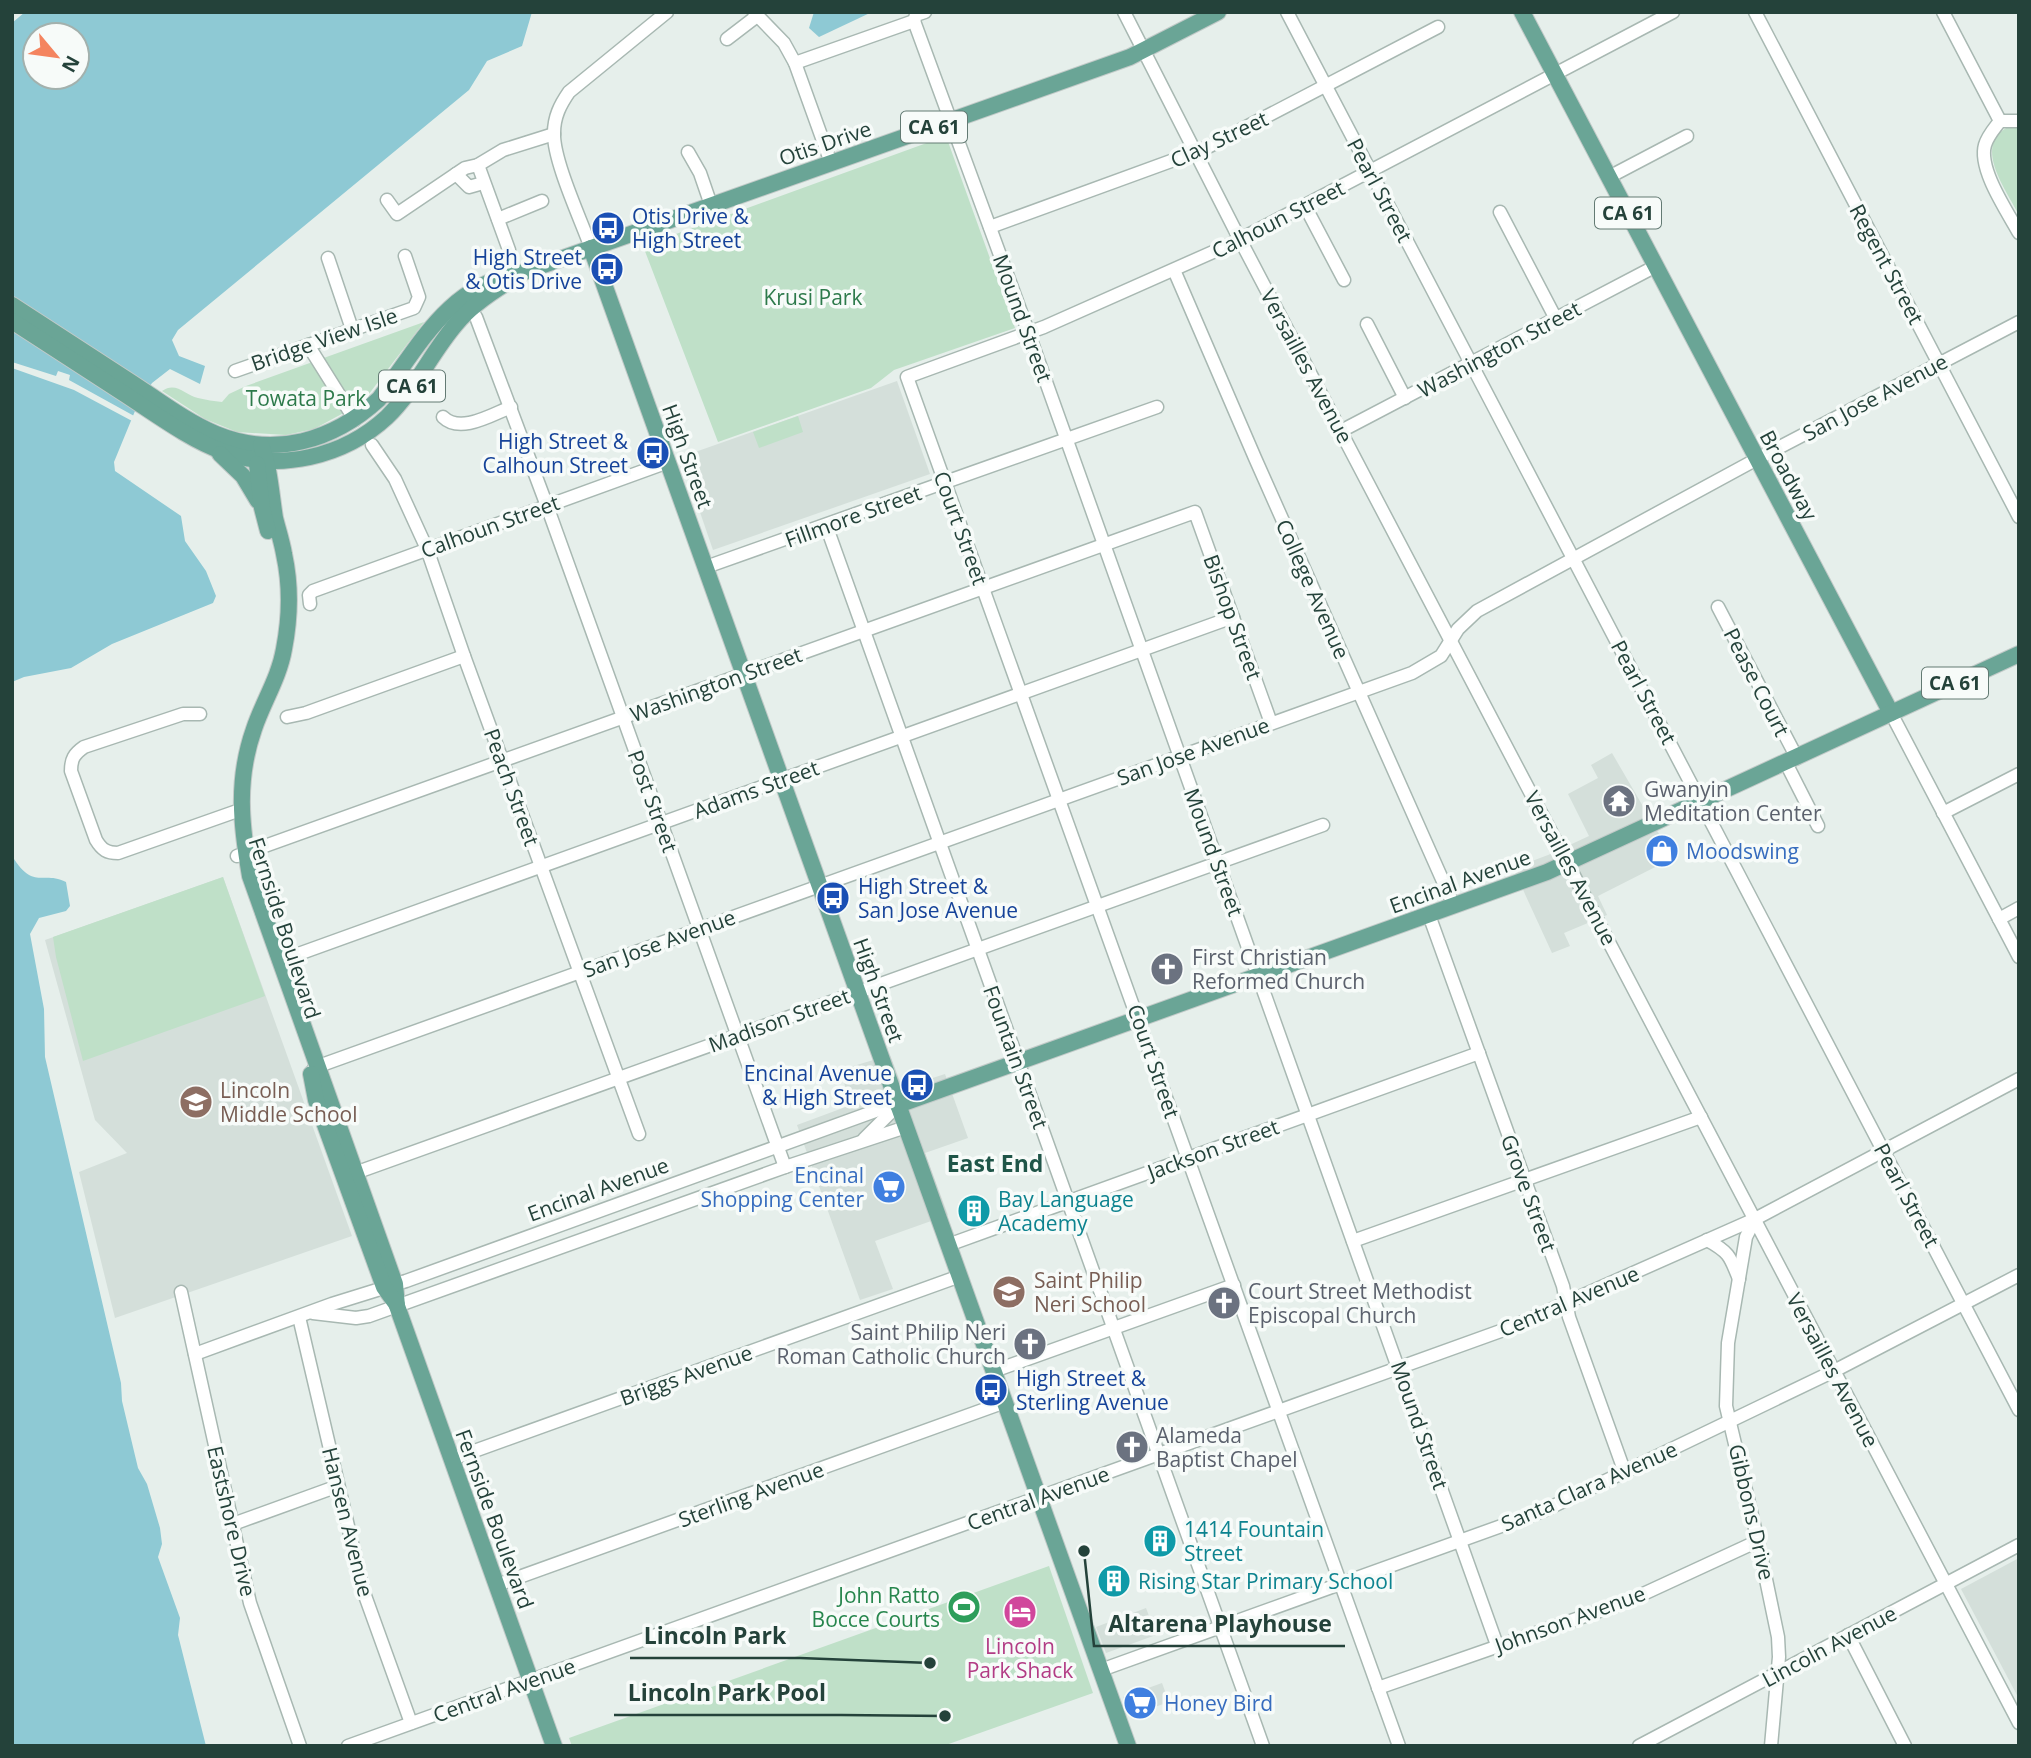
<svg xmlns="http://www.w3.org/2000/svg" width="2031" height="1758" font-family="'Open Sans',sans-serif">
<rect width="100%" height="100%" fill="#e6efeb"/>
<g fill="#d4dfda">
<polygon points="897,381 930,474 713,550 681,457"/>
<polygon points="1612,753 1673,858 1598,896 1607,915 1564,933 1570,946 1552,953 1513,868 1548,855 1589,836 1568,794 1598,778 1591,765"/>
<polygon points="223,877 352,1236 115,1318 79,1172 127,1153 95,1120 45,940"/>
<polygon points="890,1055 902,1086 905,1087 945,1074 968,1138 925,1153 948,1215 875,1241 893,1289 860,1300 797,1125 851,1105 840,1070"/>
<polygon points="2019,1558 2019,1699 1961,1589"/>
<polygon points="1146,1608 1156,1635 1106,1653 1096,1627"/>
<polygon points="1162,1683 1169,1702 1129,1716 1123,1697"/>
</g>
<g fill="#bfe0c8">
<path d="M2010 126H2019V215C2006 189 1971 144 2010 126Z"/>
<polygon points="946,136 1015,328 894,370 871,388 718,442 643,246"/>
<path d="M424 322 362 403 314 429 286 435 237 432 205 419 162 391C176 381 185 395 198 398 206 400 214 401 222 402L229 394 246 386Z"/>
<polygon points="798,416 803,432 759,448 753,432"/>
<polygon points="223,877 265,996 83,1061 56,957 53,937"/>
<polygon points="1049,1566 1093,1693 943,1746 572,1746 569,1738"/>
</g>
<g fill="#8ec9d4" fill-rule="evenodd">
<path d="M25 12H532L522 46 487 61 469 90 178 330 172 340 179 356 205 366 200 384 170 369 152 383 135 411 114 462 115 471 181 516 185 541 206 571 216 596 213 603 112 644 71 668 24 677 12 682V23ZM35 35H77V77H35Z"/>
<polygon points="814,12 872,12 819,37 809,28"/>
<path d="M12 856C34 891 42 870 66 882L70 906 66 911 39 918 30 934 44 1009 45 1057 121 1383 122 1401 138 1468 147 1484 160 1528 162 1544 158 1557 180 1618 178 1635 206 1746H12Z"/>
</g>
<polygon fill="#e6efeb" points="12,362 56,376 58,371 70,375 69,380 136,417 134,422 74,390 12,368"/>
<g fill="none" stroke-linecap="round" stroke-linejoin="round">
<defs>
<g id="minor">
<polyline points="754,12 784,43 795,63 831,163"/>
<polyline points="1124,12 1236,232 2019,1723"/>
<polyline points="1287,12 2019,1410"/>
<polyline points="1755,12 2019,517"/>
<polyline points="1943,12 2000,121"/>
<polyline points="914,21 1025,323 1497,1645"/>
<polyline points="727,39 757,16"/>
<polyline points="795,63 914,21 916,15 925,12"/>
<path d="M2019 121H2000C1995 128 1988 135 1985 145 1978 169 2007 211 2019 233"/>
<polyline points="688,152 700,173 711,205"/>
<polyline points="478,165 509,250"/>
<polyline points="456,174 469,187 483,183"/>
<polyline points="1609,177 1687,136"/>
<polyline points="387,200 397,214 465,168 478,165 503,150 554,134"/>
<polyline points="1305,206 1344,280"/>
<polyline points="1500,212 1556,319"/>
<polyline points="498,219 542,201"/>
<polyline points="990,227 1204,149 1438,27"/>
<path d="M591 248C581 220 553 160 554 133 554 117 560 105 569 92L667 12"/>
<polyline points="328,258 352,329"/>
<polyline points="1174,270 1255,458 1454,906"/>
<polyline points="476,317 547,506 785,1167"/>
<polyline points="1367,324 1405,398"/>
<polyline points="308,345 355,420"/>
<polyline points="235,371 414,308 419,297 405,256"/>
<path d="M443 417C460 434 491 415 511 407"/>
<polyline points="1341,431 1656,266"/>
<polyline points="372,445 395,479 427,549 464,656 639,1134"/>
<polyline points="826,525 1263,1746"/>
<polyline points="706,567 1157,407"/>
<polyline points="310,604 309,595 313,591 668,462"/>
<polyline points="1718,607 1797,758"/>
<polyline points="1891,713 2019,957"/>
<path d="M200 714H183L84 747C74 754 71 759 71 771L96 840C102 850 107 853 118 853L240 810"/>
<polyline points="287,717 306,713 464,656"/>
<polyline points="1786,763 1818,826"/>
<polyline points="1943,813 2019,774"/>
<polyline points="237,856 1195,512 1271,723"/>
<polyline points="1429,915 1563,1286 1569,1317 1625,1473"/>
<polyline points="1999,919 2019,908"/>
<polyline points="279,961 1233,617"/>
<polyline points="313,1070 316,1067 1412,673 1441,656 1458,629 1477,611 1757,459 2019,322"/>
<polyline points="864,1139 898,1105"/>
<polyline points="355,1173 1323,825"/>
<polyline points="1755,1219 1746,1237 1728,1343 1726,1406 1758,1541 1778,1637 1779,1657 1771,1746"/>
<path d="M1707 1240C1729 1252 1730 1256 1739 1279"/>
<polyline points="1353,1241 1701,1117"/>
<polyline points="948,1245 1479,1053"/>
<polyline points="181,1292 250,1603 300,1746"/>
<polyline points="313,1313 356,1318 369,1316 785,1167 906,1127"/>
<polyline points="299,1317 363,1590 411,1723"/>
<polyline points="195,1354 332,1304 406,1281 878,1110 898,1105"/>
<polyline points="994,1371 1234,1285"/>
<polyline points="452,1459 960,1276"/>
<polyline points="233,1524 338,1486"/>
<polyline points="497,1585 1005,1402"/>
<polyline points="1848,1635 1905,1746"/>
<polyline points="1101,1670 1543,1511 1834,1371 2019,1275"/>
<polyline points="1378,1688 1628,1601 1758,1541"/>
<polyline points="348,1746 1509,1328 1755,1219 2019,1079"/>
<polyline points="1399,1746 907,377 1044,327 1231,244 1673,12"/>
<polyline points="1639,1746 2019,1545"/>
</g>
<g id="major">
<polyline points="1522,12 1891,713"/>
<polyline points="591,248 1128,1746"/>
<path d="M12 305C51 330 90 356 129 381 157 399 185 421 216 434 275 458 333 441 379 399 420 345 448 285 521 273L1130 57 1218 12"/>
<path d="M12 321C49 345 86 369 123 393 154 413 190 440 224 452 279 472 344 457 387 417 415 390 431 353 456 324 471 306 490 293 510 281"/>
<path d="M261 445C270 469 271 493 275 518 278 530 282 542 284 554 291 586 290 618 284 649 279 678 263 702 254 729 236 780 241 825 250 876L395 1284 397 1306 554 1746"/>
<polyline points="220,454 243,476 258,501"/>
<polyline points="257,464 262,508 268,531"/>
<polyline points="311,1074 316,1100 384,1287 397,1305"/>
<polyline points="898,1105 1547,872 2019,654"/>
</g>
</defs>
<use href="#minor" stroke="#a8b8b2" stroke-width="15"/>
<use href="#major" stroke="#c2cac8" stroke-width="18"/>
<use href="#minor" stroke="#fff" stroke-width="12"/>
<use href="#major" stroke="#6aa596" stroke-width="16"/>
</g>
<defs>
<symbol id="bus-disc" viewBox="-11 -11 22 22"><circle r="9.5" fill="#1a4fb4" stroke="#f7fbf9"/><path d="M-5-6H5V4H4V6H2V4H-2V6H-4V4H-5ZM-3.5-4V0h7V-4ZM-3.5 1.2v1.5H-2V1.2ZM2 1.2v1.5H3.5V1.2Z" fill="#fff"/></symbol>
<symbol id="temple-disc" viewBox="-11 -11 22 22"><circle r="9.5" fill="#6b7280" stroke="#f7fbf9"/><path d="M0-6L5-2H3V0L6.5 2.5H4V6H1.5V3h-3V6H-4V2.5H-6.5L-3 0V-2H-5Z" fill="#fff"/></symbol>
<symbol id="shop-disc" viewBox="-11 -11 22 22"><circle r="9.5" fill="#3f7fe0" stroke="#f7fbf9"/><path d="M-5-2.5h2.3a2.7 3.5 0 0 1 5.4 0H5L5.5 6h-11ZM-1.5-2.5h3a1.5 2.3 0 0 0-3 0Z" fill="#fff"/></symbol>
<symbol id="church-disc" viewBox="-11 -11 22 22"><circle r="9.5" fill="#6b7280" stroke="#f7fbf9"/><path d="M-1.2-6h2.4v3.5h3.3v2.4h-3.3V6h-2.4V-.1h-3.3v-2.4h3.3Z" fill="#fff"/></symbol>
<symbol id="school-disc" viewBox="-11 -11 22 22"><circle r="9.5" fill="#8d6e63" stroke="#f7fbf9"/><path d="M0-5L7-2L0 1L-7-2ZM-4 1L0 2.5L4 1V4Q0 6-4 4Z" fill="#fff"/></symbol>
<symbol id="supermarket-disc" viewBox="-11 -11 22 22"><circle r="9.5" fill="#3f7fe0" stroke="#f7fbf9"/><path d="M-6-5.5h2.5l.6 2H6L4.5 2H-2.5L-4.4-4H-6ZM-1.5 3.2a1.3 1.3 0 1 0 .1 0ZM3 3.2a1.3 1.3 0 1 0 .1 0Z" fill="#fff"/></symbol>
<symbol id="building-disc" viewBox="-11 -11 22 22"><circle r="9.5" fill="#0f9aa8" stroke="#f7fbf9"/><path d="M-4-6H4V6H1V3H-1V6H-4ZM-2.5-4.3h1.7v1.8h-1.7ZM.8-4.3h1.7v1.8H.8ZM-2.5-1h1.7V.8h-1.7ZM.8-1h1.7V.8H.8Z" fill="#fff"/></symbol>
<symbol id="stadium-disc" viewBox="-11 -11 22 22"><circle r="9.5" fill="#2e9e5b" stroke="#f7fbf9"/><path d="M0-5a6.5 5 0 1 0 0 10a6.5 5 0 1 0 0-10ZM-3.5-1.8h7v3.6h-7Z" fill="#fff"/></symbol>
<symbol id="hotel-disc" viewBox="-11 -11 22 22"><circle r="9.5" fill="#d1479c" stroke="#f7fbf9"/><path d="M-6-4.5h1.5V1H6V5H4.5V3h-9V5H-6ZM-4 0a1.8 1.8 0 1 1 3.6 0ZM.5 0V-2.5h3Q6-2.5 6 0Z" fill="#fff"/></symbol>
</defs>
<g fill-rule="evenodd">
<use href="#bus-disc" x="589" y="209" width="38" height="38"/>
<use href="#bus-disc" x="588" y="250" width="38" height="38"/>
<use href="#bus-disc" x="634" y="434" width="38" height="38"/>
<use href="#temple-disc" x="1600" y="782" width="38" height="38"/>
<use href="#shop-disc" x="1643" y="832" width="38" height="38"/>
<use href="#bus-disc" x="814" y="879" width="38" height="38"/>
<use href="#church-disc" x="1148" y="950" width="38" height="38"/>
<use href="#bus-disc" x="898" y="1066" width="38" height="38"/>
<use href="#school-disc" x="177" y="1083" width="38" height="38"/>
<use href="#supermarket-disc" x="870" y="1168" width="38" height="38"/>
<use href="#building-disc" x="955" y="1192" width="38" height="38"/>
<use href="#school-disc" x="990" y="1273" width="38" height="38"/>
<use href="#church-disc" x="1205" y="1284" width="38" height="38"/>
<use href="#church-disc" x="1011" y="1325" width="38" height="38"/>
<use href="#bus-disc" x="972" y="1371" width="38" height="38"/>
<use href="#church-disc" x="1113" y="1428" width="38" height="38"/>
<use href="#building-disc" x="1141" y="1522" width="38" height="38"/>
<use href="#building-disc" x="1095" y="1562" width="38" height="38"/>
<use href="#stadium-disc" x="945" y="1588" width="38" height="38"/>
<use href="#hotel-disc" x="1001" y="1593" width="38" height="38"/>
<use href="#supermarket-disc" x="1121" y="1684" width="38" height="38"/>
</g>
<g text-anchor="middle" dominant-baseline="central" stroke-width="7" stroke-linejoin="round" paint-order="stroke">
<g fill="#f7fbf9" stroke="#637a73" stroke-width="2">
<rect x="901" y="111.5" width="66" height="31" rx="5"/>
<rect x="1595" y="197.5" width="66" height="31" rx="5"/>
<rect x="379" y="370.5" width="66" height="31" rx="5"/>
<rect x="1922" y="667.5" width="66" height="31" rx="5"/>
</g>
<g font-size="19" font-weight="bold" fill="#24423a">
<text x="934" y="127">CA 61</text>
<text x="1628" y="213">CA 61</text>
<text x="412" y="386">CA 61</text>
<text x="1955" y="683">CA 61</text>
</g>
<g font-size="21" fill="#24423a" stroke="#f7fbf9">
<text transform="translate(1219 139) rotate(-25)">Clay Street</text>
<text transform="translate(825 143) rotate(-19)">Otis Drive</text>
<text transform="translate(1380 190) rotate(62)">Pearl Street</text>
<text transform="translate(1278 219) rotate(-27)">Calhoun Street</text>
<text transform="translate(1887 264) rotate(62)">Regent Street</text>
<text transform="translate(1023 318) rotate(70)">Mound Street</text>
<text transform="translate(324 339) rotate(-19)">Bridge View Isle</text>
<text transform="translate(1499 349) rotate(-28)">Washington Street</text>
<text transform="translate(1307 366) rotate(62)">Versailles Avenue</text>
<text transform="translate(1875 397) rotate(-28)">San Jose Avenue</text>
<text transform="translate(688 456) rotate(70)">High Street</text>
<text transform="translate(1789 475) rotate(62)">Broadway</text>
<text transform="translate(853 516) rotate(-20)">Fillmore Street</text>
<text transform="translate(490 526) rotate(-20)">Calhoun Street</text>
<text transform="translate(961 528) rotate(70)">Court Street</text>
<text transform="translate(1313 589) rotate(66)">College Avenue</text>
<text transform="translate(1233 617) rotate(70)">Bishop Street</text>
<text transform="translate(1757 682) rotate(63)">Pease Court</text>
<text transform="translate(716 684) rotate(-20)">Washington Street</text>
<text transform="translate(1644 692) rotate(62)">Pearl Street</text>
<text transform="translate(1193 751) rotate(-20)">San Jose Avenue</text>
<text transform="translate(512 787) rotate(70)">Peach Street</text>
<text transform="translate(756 789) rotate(-20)">Adams Street</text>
<text transform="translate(653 801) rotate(70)">Post Street</text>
<text transform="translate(1214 852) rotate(70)">Mound Street</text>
<text transform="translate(1571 868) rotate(62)">Versailles Avenue</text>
<text transform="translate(1460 881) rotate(-20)">Encinal Avenue</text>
<text transform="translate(285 928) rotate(72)">Fernside Boulevard</text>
<text transform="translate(659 943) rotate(-20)">San Jose Avenue</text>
<text transform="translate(879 990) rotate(70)">High Street</text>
<text transform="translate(779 1020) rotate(-20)">Madison Street</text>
<text transform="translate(1016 1057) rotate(70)">Fountain Street</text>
<text transform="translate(1154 1061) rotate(71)">Court Street</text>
<text transform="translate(1213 1149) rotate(-20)">Jackson Street</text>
<text transform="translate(598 1189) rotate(-20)">Encinal Avenue</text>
<text transform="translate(1529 1193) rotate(70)">Grove Street</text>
<text transform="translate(1907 1195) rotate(62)">Pearl Street</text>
<text transform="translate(1569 1301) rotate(-23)">Central Avenue</text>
<text transform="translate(1833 1370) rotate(62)">Versailles Avenue</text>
<text transform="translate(686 1375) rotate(-20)">Briggs Avenue</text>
<text transform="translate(1420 1425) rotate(71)">Mound Street</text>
<text transform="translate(1589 1486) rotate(-24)">Santa Clara Avenue</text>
<text transform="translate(751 1494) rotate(-20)">Sterling Avenue</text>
<text transform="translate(1038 1498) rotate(-20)">Central Avenue</text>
<text transform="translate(1752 1512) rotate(77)">Gibbons Drive</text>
<text transform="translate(495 1519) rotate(70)">Fernside Boulevard</text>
<text transform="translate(232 1521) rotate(77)">Eastshore Drive</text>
<text transform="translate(348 1522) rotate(76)">Hansen Avenue</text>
<text transform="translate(1570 1619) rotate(-20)">Johnson Avenue</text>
<text transform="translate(1829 1646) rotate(-28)">Lincoln Avenue</text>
<text transform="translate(504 1690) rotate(-20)">Central Avenue</text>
</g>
<g font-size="21" fill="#164399" stroke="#f7fbf9" text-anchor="start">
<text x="632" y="216">Otis Drive &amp;<tspan x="632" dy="24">High Street</tspan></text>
<text x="582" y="257" text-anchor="end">High Street<tspan x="582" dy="24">&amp; Otis Drive</tspan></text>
<text x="628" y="441" text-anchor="end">High Street &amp;<tspan x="628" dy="24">Calhoun Street</tspan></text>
<text x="858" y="886">High Street &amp;<tspan x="858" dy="24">San Jose Avenue</tspan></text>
<text x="892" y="1073" text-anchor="end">Encinal Avenue<tspan x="892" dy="24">&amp; High Street</tspan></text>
<text x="1016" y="1378">High Street &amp;<tspan x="1016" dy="24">Sterling Avenue</tspan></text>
</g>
<g font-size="21" fill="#2d7a4b" stroke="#f7fbf9">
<text x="813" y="297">Krusi Park</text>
<text x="306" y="398">Towata Park</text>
</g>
<g font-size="21" fill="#5b616d" stroke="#f7fbf9" text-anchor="start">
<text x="1644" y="789">Gwanyin<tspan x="1644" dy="24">Meditation Center</tspan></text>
<text x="1192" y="957">First Christian<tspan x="1192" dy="24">Reformed Church</tspan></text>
<text x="1248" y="1291">Court Street Methodist<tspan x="1248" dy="24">Episcopal Church</tspan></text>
<text x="1006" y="1332" text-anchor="end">Saint Philip Neri<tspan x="1006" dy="24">Roman Catholic Church</tspan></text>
<text x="1156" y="1435">Alameda<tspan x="1156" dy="24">Baptist Chapel</tspan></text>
</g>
<g font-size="21" fill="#366cbe" stroke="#f7fbf9" text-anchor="start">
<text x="1686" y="851">Moodswing</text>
<text x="864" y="1175" text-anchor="end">Encinal<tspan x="864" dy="24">Shopping Center</tspan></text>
<text x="1164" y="1703">Honey Bird</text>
</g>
<g font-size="21" fill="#785e54" stroke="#f7fbf9" text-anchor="start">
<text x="220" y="1090">Lincoln<tspan x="220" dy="24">Middle School</tspan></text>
<text x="1034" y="1280">Saint Philip<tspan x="1034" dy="24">Neri School</tspan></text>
</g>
<g font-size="21" fill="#0d838f" stroke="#f7fbf9" text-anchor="start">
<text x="998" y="1199">Bay Language<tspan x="998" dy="24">Academy</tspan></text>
<text x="1184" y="1529">1414 Fountain<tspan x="1184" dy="24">Street</tspan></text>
<text x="1138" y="1581">Rising Star Primary School</text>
</g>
<g font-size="21" fill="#27864d" stroke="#f7fbf9" text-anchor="end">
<text x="940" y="1595">John Ratto<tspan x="940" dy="24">Bocce Courts</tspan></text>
</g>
<g font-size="21" fill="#b23c85" stroke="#f7fbf9">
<text x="1020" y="1646">Lincoln<tspan x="1020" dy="24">Park Shack</tspan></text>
</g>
<g font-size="23" font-weight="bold" fill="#1f5548" stroke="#f7fbf9">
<text x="995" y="1163">East End</text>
</g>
</g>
<path fill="none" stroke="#24423a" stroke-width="2.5" d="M1084 1551L1094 1646H1345M930 1663L800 1658H630M945 1716L841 1715H614"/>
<g fill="#24423a" stroke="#f7fbf9" stroke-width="2.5">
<circle cx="1084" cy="1551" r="7"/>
<circle cx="930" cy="1663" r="7"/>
<circle cx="945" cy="1716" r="7"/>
</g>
<g font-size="23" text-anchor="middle" font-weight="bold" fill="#24423a" stroke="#f7fbf9" stroke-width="7" stroke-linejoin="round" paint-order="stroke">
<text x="1220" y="1632">Altarena Playhouse</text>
<text x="715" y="1644">Lincoln Park</text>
<text x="727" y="1701">Lincoln Park Pool</text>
</g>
<rect width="2031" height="1758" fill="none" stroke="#24423a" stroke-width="28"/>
<g transform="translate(56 56) rotate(119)"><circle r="33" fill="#f7fbf9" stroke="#a3b1ad" stroke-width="2"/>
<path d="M0-5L12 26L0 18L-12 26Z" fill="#f4845f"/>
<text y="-10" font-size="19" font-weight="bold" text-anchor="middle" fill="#24423a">N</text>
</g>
</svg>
